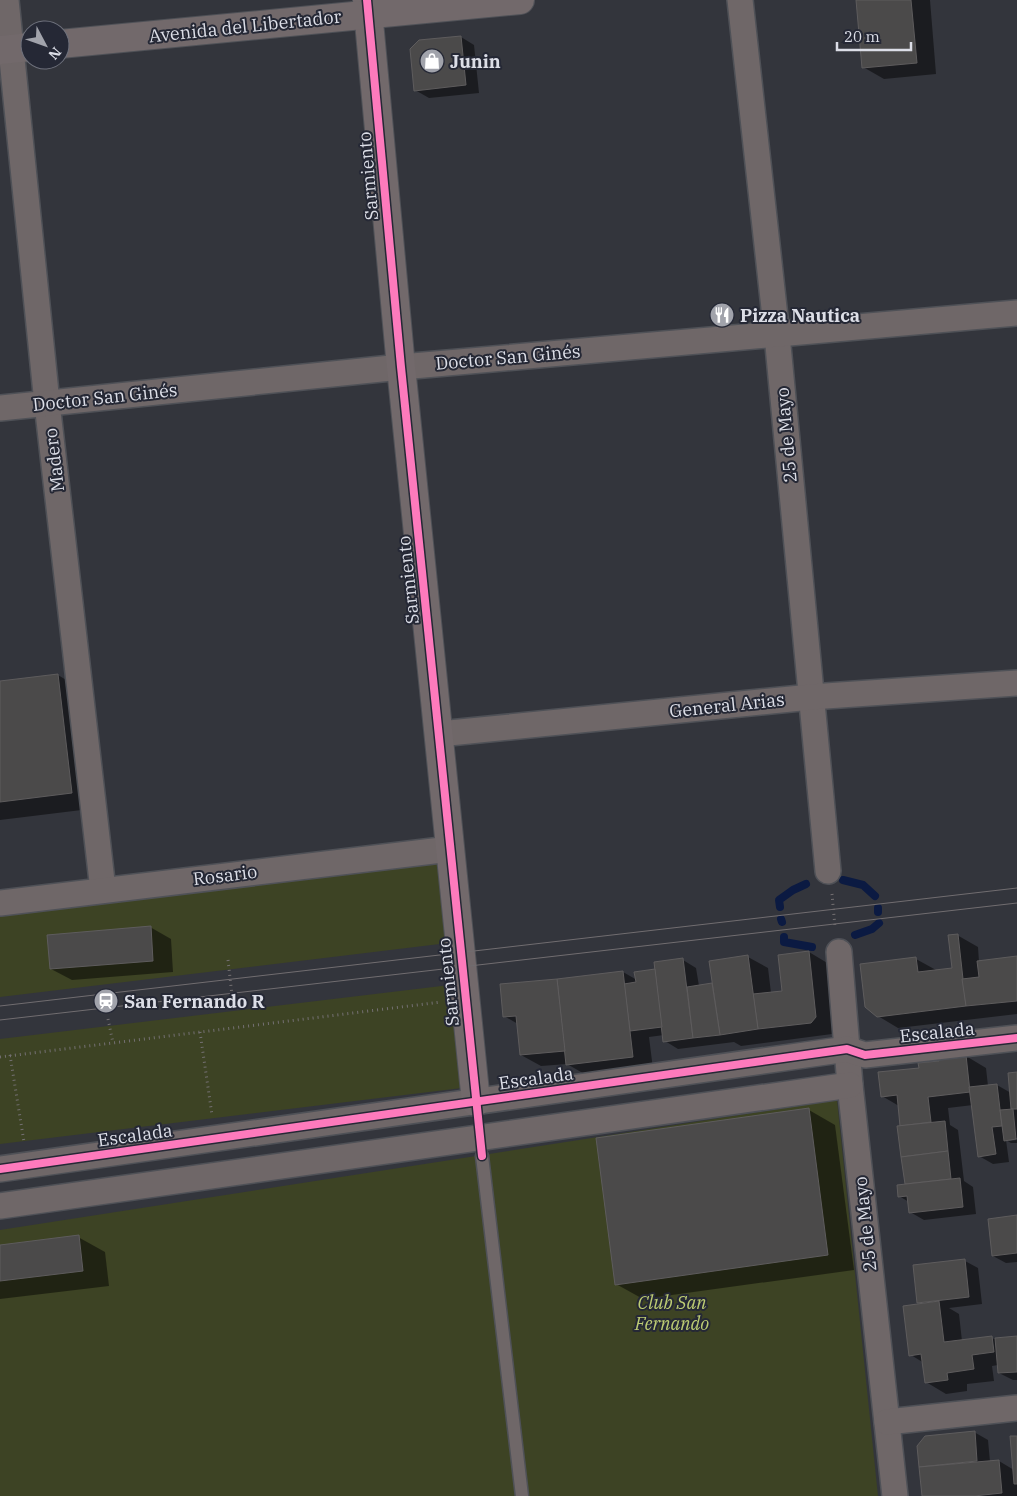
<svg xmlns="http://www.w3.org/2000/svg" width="1017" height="1496" font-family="'IBM Plex Serif',serif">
<rect width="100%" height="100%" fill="#33353c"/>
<g fill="#3d4324">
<polygon points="438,862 448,943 0,997 0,915"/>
<polygon points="450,985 462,1088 0,1144 0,1039"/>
<polygon points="837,1100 878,1496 0,1496 0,1230"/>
</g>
<g fill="#0007">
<polygon points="857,0 930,0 936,74 884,79 863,67"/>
<polygon points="461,37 474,45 479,93 429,98 415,90"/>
<polygon points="58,675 84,691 98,808 0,820 0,682"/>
<polygon points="150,927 171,939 173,972 72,980 51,969"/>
<polygon points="957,935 978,947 979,962 1017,958 1017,1014 898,1028 878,1016 916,959 936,970 954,969"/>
<polygon points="809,952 829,964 836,1029 832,1034 741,1046 734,1042 678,1049 665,1041 664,1035 649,1037 653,1069 588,1076 567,1064 541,1066 521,1055 518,1024 504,1016 623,972 637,980 683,960 696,968 699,986 714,985 748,957 768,968 771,993 783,992"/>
<polygon points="966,1056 986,1068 988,1086 997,1085 1011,1093 1017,1073 1017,1138 1009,1139 1009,1141 1017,1140 1017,1143 1011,1143 1006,1140 1009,1162 993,1164 979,1156 973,1105 948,1108 950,1125 958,1130 964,1181 973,1187 976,1214 924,1220 910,1212 909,1202 899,1196 906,1185 898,1128 904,1127 899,1106 882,1096 920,1069"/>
<polygon points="809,1110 835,1125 854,1270 643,1299 616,1284"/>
<polygon points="1017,1216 1017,1262 1006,1263 993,1256"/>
<polygon points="78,1237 105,1252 109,1286 0,1299 0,1246"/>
<polygon points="965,1261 978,1268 982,1304 949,1308 959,1314 962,1341 1017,1337 1017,1380 1013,1380 999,1373 998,1365 992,1366 994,1381 967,1384 967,1391 946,1394 926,1382 924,1363 911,1355 922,1304 918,1302"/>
<polygon points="974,1432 988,1440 990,1462 999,1461 1014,1470 1017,1437 1017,1496 923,1496 924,1468 920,1466"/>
</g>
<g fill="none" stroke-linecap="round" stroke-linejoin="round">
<g stroke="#0b1a42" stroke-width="8">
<polyline points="843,880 863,885 875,896"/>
<polyline points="780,907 779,900 793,890 806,884"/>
<polyline points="878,908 878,912"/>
<polyline points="781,919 782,922"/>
<polyline points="855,935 872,929 879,923"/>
<polyline points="784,937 784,942 812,947"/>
</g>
</g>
<g fill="#4b4a4a" stroke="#5e5c5d">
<polygon points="856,0 911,0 917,63 862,68"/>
<polygon points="461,36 466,85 414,91 410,49 419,40"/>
<polygon points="58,674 72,793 0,802 0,681"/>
<polygon points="151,926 153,961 50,969 47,935"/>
<polygon points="958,934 966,1006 877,1017 865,1007 860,964 916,957 918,972 952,968 948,935"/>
<polygon points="809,951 816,1017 811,1023 758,1029 753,994 782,991 778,955"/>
<polygon points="748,955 758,1029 720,1035 709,961"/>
<polygon points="1017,956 1017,1001 966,1006 962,979 979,977 977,961"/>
<polygon points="683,958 693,1038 663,1042 654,962"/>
<polygon points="655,969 662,1027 630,1031 624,984 636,982 634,972"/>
<polygon points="623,971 633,1057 566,1065 557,979"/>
<polygon points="557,979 565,1051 520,1055 516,1016 503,1017 500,984"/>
<polygon points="712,983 720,1035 693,1038 687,987"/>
<polygon points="966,1055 970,1092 928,1097 931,1122 900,1126 897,1095 881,1097 878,1072 919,1068 918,1063 939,1061 938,1058"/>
<polygon points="1017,1072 1017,1109 1011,1109 1008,1073"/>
<polygon points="997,1084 1002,1126 992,1127 996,1154 978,1157 969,1087"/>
<polygon points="809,1108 828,1255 615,1285 596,1138"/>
<polygon points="1013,1109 1016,1139 1004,1141 1000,1110"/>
<polygon points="945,1121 948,1151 901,1157 897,1126"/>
<polygon points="948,1151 951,1179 905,1184 901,1157"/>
<polygon points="960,1178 963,1207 909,1213 907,1196 898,1197 897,1185"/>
<polygon points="1017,1215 1017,1253 992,1256 988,1219"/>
<polygon points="79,1235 83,1271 0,1281 0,1245"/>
<polygon points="965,1259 969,1297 917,1303 913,1265"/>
<polygon points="939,1301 944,1342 992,1336 994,1352 972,1355 974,1369 947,1373 948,1380 925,1383 921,1354 909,1356 903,1306"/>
<polygon points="1017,1336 1017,1372 998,1373 995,1338"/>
<polygon points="975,1431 977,1461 919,1467 917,1446 925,1436"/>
<polygon points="1010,1436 1017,1436 1017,1484 1014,1484"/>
<polygon points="999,1460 1002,1493 974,1496 922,1496 919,1467"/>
</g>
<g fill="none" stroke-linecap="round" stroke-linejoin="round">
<defs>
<polyline id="lane" points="482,1156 522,1496"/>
<g id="street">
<polyline points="6,0 47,403 103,890"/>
<polyline points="740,0 777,335 828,871"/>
<polyline points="0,408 401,367 1017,313"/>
<polyline points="439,734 811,697 1017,683"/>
<polyline points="0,903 450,849"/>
<polyline points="839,952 850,1085 895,1496"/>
<polyline points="0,1169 847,1049 865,1055 1017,1038"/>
<polyline points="0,1206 850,1085"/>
<polyline points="887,1422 1017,1408"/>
</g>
<g id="secondary">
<polyline points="367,0 401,367 476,1102"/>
<polyline points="60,44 520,0"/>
<polyline points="0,50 30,47"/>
</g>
</defs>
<use href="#lane" stroke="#4f5157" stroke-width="15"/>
<use href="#street" stroke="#4f5157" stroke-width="28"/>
<use href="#secondary" stroke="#4f5157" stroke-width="30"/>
<g stroke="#747072" stroke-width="3" stroke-dasharray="1 4" stroke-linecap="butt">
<polyline points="832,894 835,927"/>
<polyline points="108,1019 113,1043"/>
<polyline points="200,1032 212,1115"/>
<polyline points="10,1055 24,1142"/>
<polyline points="0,1057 441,1002"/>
</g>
<use href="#lane" stroke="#6f6768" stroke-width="12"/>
<use href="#street" stroke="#6f6768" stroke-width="25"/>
<use href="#secondary" stroke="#72696b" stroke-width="28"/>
<g stroke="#716d70" stroke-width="1">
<polyline points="0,1006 1017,888"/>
<polyline points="0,1020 1017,903"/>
</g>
<polyline stroke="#747072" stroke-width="3" stroke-dasharray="1 4" stroke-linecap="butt" points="228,960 233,1004"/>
<defs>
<g id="cycleway">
<polyline points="367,0 401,367 482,1156"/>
<polyline points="0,1169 847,1049 865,1055 1017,1038"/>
</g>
</defs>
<use href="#cycleway" stroke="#252835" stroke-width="11"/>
<use href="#cycleway" stroke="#fd7abc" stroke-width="8"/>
</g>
<defs>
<symbol id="shop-disc" viewBox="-11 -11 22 22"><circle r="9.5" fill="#a1a3ab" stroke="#252835"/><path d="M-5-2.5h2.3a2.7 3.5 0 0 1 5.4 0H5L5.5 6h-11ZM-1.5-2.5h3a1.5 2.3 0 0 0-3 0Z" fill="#fff"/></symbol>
<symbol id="restaurant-disc" viewBox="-11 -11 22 22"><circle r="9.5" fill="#a1a3ab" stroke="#252835"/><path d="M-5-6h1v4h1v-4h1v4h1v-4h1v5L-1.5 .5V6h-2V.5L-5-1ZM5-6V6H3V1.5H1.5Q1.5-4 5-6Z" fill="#fff"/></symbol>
<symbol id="station-disc" viewBox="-11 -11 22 22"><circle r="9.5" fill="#a1a3ab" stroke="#252835"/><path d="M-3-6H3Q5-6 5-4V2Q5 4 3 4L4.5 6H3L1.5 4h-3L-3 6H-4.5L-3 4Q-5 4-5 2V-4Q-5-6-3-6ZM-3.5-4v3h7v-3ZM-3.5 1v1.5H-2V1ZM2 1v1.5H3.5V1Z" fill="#fff"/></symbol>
</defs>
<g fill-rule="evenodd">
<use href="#shop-disc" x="418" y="47" width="28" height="28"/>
<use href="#restaurant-disc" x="708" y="301" width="28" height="28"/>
<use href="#station-disc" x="92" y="987" width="28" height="28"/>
</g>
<g text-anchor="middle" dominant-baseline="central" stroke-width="4" stroke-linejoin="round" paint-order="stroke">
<g font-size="18" fill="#dcdee7" stroke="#252835">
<text transform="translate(245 26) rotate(-6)">Avenida del Libertador</text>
<text transform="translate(368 176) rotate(-95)">Sarmiento</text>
<text transform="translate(508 357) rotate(-5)">Doctor San Ginés</text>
<text transform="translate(105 397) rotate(-6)">Doctor San Ginés</text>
<text transform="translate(786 435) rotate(-95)">25 de Mayo</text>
<text transform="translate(54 460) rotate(-97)">Madero</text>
<text transform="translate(408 580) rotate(-96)">Sarmiento</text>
<text transform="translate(727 705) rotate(-6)">General Arias</text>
<text transform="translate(225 875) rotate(-7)">Rosario</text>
<text transform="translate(448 982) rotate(-96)">Sarmiento</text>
<text transform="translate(937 1032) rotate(-6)">Escalada</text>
<text transform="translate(536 1078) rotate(-8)">Escalada</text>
<text transform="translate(135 1135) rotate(-8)">Escalada</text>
<text transform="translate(865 1224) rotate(-96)">25 de Mayo</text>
</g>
<g font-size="18" font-weight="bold" fill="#dcdee7" stroke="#252835" text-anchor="start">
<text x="450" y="61">Junin</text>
<text x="740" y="315">Pizza Nautica</text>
<text x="124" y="1001">San Fernando R</text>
</g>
<g font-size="18" font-style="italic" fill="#bdcc73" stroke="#252835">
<text x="672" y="1302">Club San<tspan x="672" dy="21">Fernando</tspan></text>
</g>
</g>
<g transform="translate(45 45) rotate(131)"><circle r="24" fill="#252835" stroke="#6e717c"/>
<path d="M0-4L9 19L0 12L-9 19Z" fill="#a1a3ab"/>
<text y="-8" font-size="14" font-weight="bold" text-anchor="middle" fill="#dcdee7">N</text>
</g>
<path d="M837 42v8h74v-8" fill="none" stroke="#dcdee7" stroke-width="2.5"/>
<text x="844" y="42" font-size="15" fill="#dcdee7" stroke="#252835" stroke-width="4" paint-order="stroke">20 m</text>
</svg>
